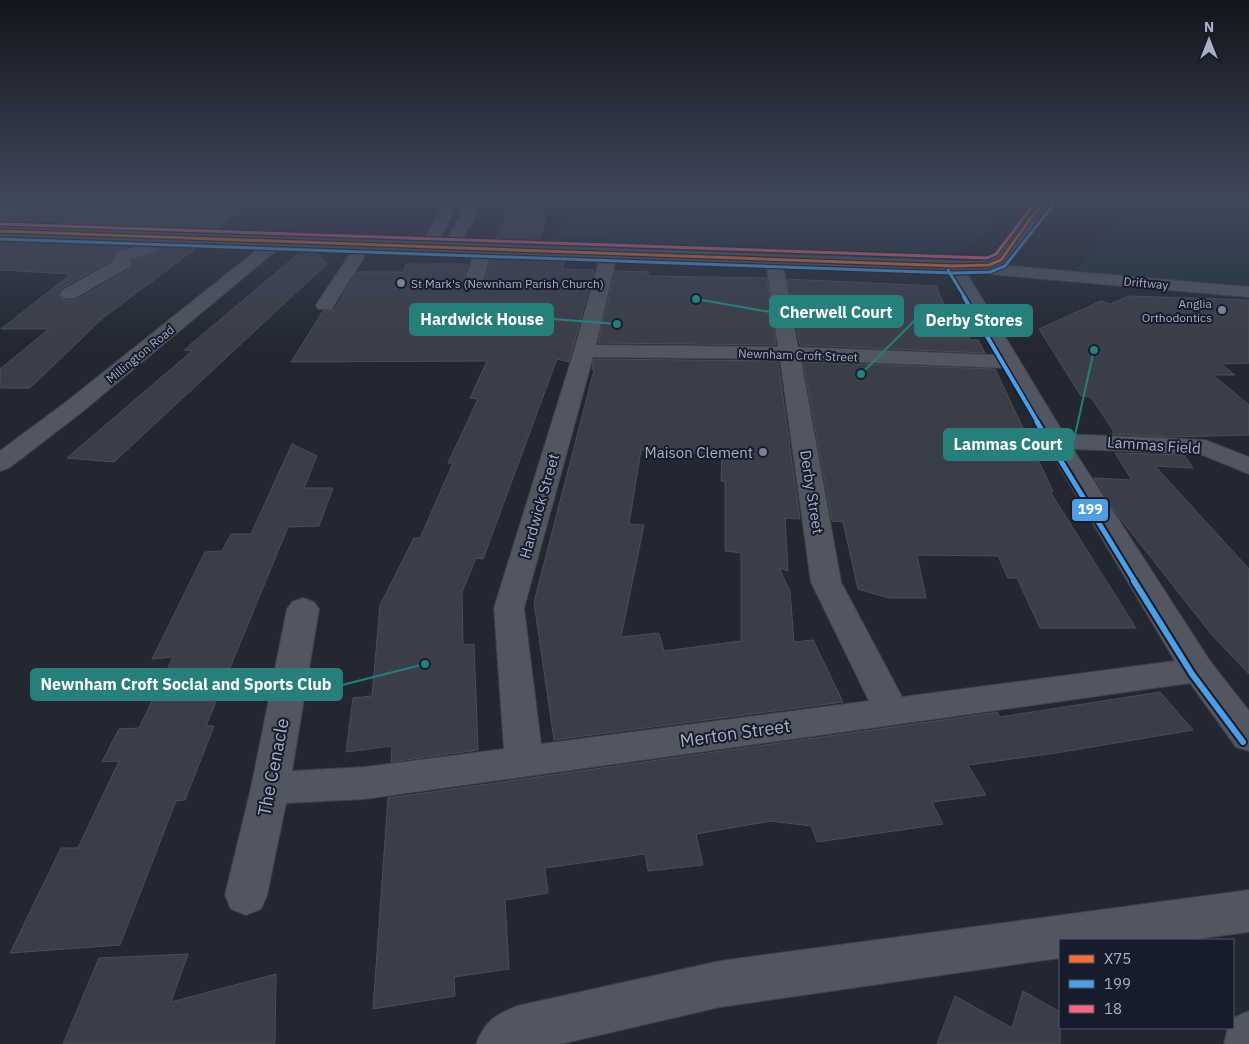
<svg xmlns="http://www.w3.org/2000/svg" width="1249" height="1044" font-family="'IBM Plex Sans',sans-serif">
<rect width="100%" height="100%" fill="#222731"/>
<g fill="#1f3137">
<polygon points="568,199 1014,199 970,249 950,255 929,256 605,245 606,238 556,239"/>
<polygon points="1135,199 1249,199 1249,289 1073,272"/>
</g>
<g fill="#3a3e48" stroke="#494e59" fill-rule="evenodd">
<polygon points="44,199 83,199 249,204 214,232 0,224"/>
<polygon points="509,207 542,207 539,216 546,216 538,244 495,242"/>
<polygon points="0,238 141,243 117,250 112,260 62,288 58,294 63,300 76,300 130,269 132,260 154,253 169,244 197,245 192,249 195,249 103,318 30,388 0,388 0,369 49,329 1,329 71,274 0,270"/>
<polygon points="304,249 314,249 327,264 114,462 67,458 192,351 184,350"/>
<polygon points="491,256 566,259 562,269 594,270 569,362 557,359 483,559 476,558 462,592 463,645 474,644 478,750 391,762 392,746 346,752 353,698 372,696 380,605 414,538 420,538 453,463 448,463 478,399 470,398 487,361 291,362 323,311 334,310 357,272 403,272 406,264 468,264 464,279 469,284 481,284 486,278"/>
<polygon points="615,271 648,272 648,276 767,278 776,345 598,343"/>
<polygon points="787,279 936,286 951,321 961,322 970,340 978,340 985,353 800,345"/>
<polygon points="1129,296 1249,300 1249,363 1221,364 1235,375 1213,375 1249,405 1249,435 1171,437 1112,434 1114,432 1091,397 1081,396 1039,329 1101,301 1110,304"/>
<path d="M594 359 778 361 800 519 785 518 788 571 779 568 790 591 794 642 813 640 843 702 554 740 534 602 594 370 592 369ZM641 450 722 455 721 481H725V551L741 553V641L664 651 659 633 621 637 644 525 629 524Z"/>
<polygon points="803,362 995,369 1053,491 1051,493 1136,628 1040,628 1017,578 1008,578 998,556 917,555 926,598 889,598 858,589 843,522 832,521"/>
<polygon points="292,444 317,456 304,488 333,488 319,526 288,527 206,726 214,726 185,800 176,801 120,945 10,953 61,848 78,848 119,761 102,762 119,729 139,728 173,657 152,659 205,552 222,551 231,534 251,534"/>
<polygon points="1115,453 1184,455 1193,468 1155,466 1249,569 1249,674 1212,635 1119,517 1094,478 1132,480"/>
<polygon points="1160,692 1193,730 1056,753 968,765 986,795 932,802 943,824 817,842 811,826 771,821 696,834 703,865 648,871 645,854 545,868 548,893 505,900 509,969 454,977 455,996 373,1009 388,798 992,713 997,712 1000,717"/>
<polygon points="188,954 171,1002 276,974 275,1044 63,1044 99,958"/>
<polygon points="1023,991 1060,1012 1060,1044 937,1044 955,996 1012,1028"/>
</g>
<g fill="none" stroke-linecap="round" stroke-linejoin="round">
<defs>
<g id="minor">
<polygon points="23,199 42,199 0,222 0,211"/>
<polygon points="447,199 461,199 433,251 421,251 419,248"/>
<polygon points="469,199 483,199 456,252 444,252 442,249"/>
<path d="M165 232 173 237C164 250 144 255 130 259L131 263 129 267 75 298H63L60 294 63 290 114 261 113 259 117 252 139 246Z"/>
<polygon points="278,236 284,238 286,241 284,244 82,412 9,468 0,471 0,451 66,402 272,238"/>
<polygon points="364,240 372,245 334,305 332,309 318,309 316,305 358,242"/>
<polygon points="483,245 489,247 491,250 484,278 481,282 469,282 466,278 475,250 477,247"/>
<path d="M609 249 615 250 617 254 596 345 778 347 766 260 768 256H780L782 260 798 347 997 355 945 266 948 262 954 261 1249 287V297L966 272 1064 434 1205 440 1249 457V474L1200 454 1073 449 1210 661 1249 711V751L1236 747 1190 683 365 799 286 803 267 895 261 909 246 915 231 909 225 895 251 788 287 609 292 602 303 598 314 602 319 609 292 771 365 767 504 749 494 608 574 351 601 254 603 250ZM593 357 780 359 811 582 869 701 541 744 524 608ZM801 360 1005 368 1044 441 1175 661 902 697 841 582Z"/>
<path d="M1249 890V932L1188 940H1060V958L720 1007 561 1044H476C485 1021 495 1015 517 1006L720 961Z"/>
<polygon points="1249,1011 1249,1044 1224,1044 1228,1028 1233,1028 1233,1018"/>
</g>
<path id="major" d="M1040 199H1055L1035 222 1007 264 989 270 954 271 0 236V226L954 261C966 261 982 263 993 257 1000 253 1030 210 1040 199Z"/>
</defs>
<use href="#minor" stroke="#3e4149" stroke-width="2"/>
<use href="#major" stroke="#3f444e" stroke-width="2"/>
<use href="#minor" fill="#515660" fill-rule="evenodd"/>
<use href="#major" fill="#545761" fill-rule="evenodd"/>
<defs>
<polyline id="bus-1" points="0,231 954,266 989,265 1001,260 1030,219 1048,199"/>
<g id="bus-2-far3">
<polyline points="0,239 954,273 990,272 1005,266 1054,204"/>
<polyline points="948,270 965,298"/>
</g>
<polyline id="bus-2-far2" points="964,297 1038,423"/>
<polyline id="bus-2-far1" points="1037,422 1135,582"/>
<polyline id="bus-2" points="1134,581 1192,674 1243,742"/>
<polyline id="bus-3" points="0,224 987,258 996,254 1038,199"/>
</defs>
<use href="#bus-1" stroke="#161c2b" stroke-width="5.5"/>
<use href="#bus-2-far3" stroke="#161c2b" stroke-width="5.5"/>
<use href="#bus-2-far2" stroke="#161c2b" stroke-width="7"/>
<use href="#bus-2-far1" stroke="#161c2b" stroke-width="9"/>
<use href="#bus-2" stroke="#161c2b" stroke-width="10"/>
<use href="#bus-3" stroke="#161c2b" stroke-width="5.5"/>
<use href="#bus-1" stroke="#f46f30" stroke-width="3"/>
<use href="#bus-2-far3" stroke="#4d9ee5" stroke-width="3"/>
<use href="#bus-2-far2" stroke="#4d9ee5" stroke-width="4"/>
<use href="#bus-2-far1" stroke="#4d9ee5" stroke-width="5"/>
<use href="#bus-2" stroke="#4d9ee5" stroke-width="6"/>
<use href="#bus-3" stroke="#fa6682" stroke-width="3"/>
</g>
<linearGradient id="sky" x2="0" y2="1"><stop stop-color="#13151b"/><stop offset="0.58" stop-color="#3e475a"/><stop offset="1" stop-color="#3e475a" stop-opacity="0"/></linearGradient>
<rect width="1249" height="346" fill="url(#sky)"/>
<g fill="#7a8191" stroke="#161c2b" stroke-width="2">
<circle cx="401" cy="283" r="5"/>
<circle cx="1222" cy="310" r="5"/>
<circle cx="763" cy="452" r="5"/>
</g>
<g text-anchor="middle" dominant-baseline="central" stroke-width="4" stroke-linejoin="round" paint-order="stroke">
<g font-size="12" fill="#a9b1c5" stroke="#161c2b" text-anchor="start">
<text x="411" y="283">St Mark's (Newnham Parish Church)</text>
<text x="1212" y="303" text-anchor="end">Anglia<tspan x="1212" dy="14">Orthodontics</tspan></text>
</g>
<g font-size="12" fill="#a9b1c5" stroke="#161c2b">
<text transform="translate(1146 283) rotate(5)">Driftway</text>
<text transform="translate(140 354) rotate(-39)">Millington Road</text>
<text transform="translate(798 355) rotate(2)">Newnham Croft Street</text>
</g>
<g font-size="15" fill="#a9b1c5" stroke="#161c2b">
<text transform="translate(1154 445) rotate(4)">Lammas Field</text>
<text transform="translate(812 492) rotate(81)">Derby Street</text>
<text transform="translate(539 506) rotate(-74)">Hardwick Street</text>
</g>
<g font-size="15" fill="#a9b1c5" stroke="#161c2b" text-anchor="end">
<text x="753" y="452">Maison Clement</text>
</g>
<g font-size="18" fill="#a9b1c5" stroke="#161c2b">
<text transform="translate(735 733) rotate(-8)">Merton Street</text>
<text transform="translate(273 767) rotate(-79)">The Cenacle</text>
</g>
</g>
<path fill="none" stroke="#267f7b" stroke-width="2" d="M696 299L770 312M617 324L553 319M861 374L915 320M1094 350L1073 444M425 664L342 685"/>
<g fill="#267f7b" stroke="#161c2b" stroke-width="2">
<circle cx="696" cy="299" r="5"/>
<circle cx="617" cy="324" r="5"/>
<circle cx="861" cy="374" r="5"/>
<circle cx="1094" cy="350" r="5"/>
<circle cx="425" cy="664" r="5"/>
</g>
<g fill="#267f7b" stroke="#267f7b" stroke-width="2">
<rect x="770" y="296" width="133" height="31" rx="5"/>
<rect x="410" y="304" width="143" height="31" rx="5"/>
<rect x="915" y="305" width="117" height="31" rx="5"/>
<rect x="944" y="429" width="129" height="31" rx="5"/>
<rect x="31" y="669" width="311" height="31" rx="5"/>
</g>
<g font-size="16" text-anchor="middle" font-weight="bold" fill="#fff">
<text x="836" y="318">Cherwell Court</text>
<text x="482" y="325">Hardwick House</text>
<text x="974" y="326">Derby Stores</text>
<text x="1008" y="450">Lammas Court</text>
<text x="186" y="690">Newnham Croft Social and Sports Club</text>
</g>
<rect stroke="#161c2b" stroke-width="2" x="1071" y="498" width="38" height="24" rx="5" fill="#4d9ee5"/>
<g font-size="14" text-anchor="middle" font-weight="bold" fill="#fff">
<text x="1090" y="514">199</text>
</g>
<rect x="1059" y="939" width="175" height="90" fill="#161c2b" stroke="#515869"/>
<rect x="1069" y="955" width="25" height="8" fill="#f46f30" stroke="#515869"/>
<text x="1104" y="964" font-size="15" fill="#a9b1c5">X75</text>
<rect x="1069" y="980" width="25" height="8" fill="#4d9ee5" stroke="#515869"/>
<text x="1104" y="989" font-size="15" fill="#a9b1c5">199</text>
<rect x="1069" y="1005" width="25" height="8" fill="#fa6682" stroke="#515869"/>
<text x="1104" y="1014" font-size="15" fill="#a9b1c5">18</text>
<g transform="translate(1209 40)" stroke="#161c2b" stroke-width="4" paint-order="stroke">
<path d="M0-4L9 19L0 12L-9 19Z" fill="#a9b1c5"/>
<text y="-8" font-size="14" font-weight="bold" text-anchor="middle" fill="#a9b1c5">N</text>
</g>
</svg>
